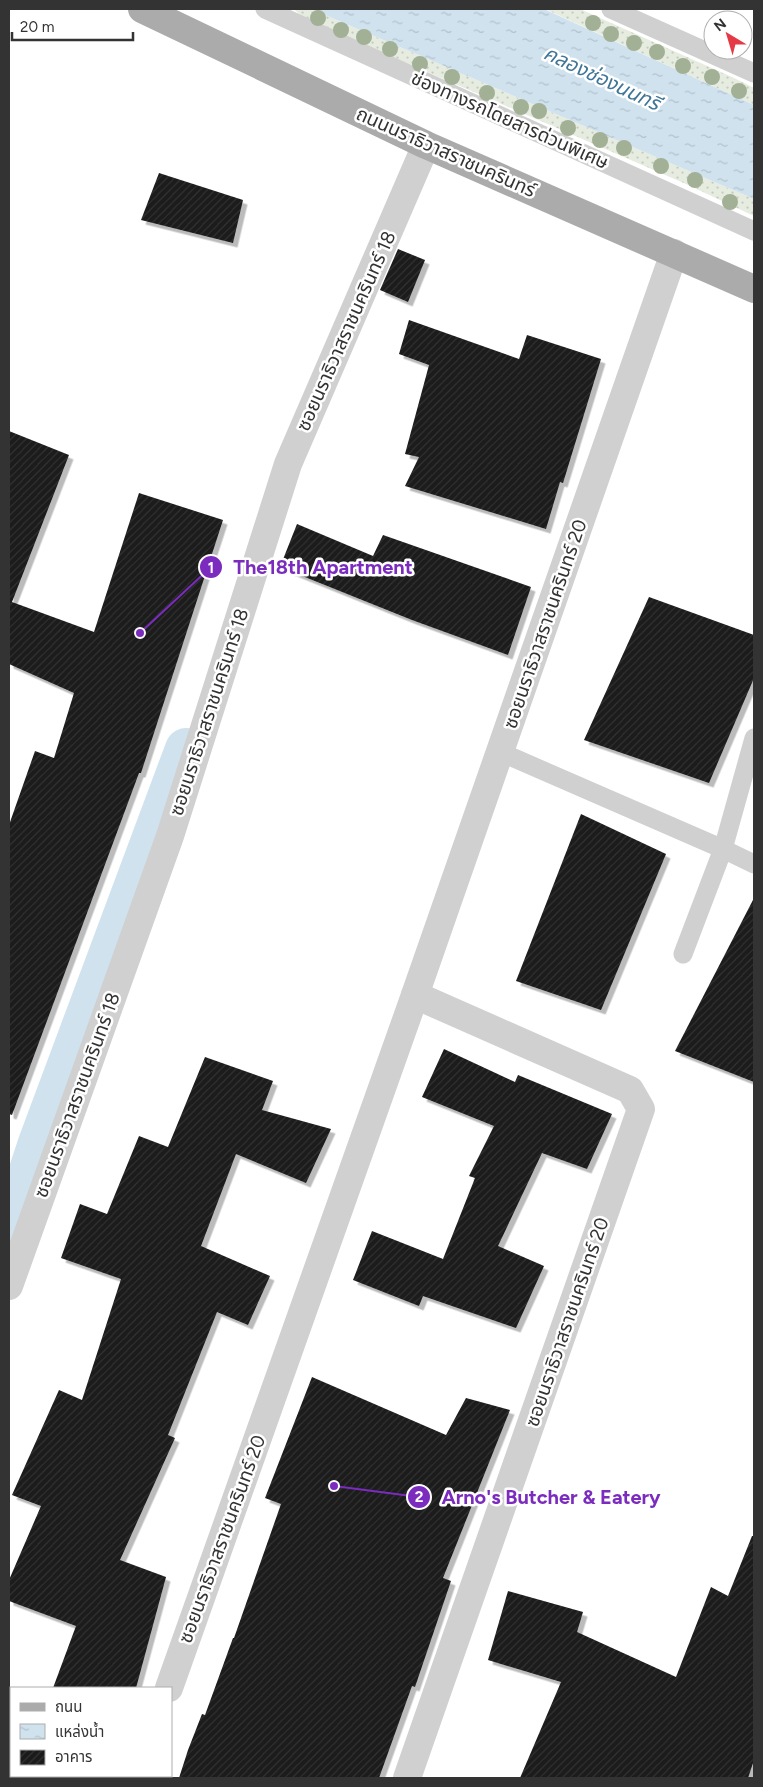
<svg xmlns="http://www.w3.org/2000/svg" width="763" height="1787" font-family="Figtree,'Noto Sans Thai',sans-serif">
<defs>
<pattern id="grass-dots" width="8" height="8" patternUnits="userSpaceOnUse" patternTransform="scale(1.25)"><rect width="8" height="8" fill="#e6ecdf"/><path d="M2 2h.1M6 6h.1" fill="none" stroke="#c6cbc0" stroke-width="1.8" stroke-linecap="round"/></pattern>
<pattern id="water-ripples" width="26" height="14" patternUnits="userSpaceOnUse" patternTransform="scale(1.25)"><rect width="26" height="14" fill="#cfe2ee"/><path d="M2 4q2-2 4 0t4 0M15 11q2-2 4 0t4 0" fill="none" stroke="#b2c2cd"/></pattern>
<pattern id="building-hatch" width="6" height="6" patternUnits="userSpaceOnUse" patternTransform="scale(1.25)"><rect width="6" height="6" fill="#1a1a1a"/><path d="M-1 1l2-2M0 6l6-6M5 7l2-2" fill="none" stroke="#333"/></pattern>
<filter id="shadow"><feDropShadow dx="4.5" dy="4.5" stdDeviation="0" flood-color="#0004"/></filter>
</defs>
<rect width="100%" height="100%" fill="#fff"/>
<g fill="url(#grass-dots)">
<polygon points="294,9 311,9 754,199 754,216 686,184 303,18"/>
<polygon points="545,9 580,9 734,78 754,88 754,105"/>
</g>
<polygon fill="url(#water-ripples)" points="311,9 544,9 754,105 754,199"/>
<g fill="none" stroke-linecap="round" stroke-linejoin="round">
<polyline stroke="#cfe2ee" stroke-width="42" points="9,1234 39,1143 186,749"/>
</g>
<g fill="url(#building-hatch)" filter="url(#shadow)">
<polygon points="159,173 243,200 233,243 141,220"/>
<polygon points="398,249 425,260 408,302 380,290"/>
<polygon points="409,320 519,359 527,335 601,359 563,483 560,482 546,529 405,486 419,457 405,454 429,365 399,354"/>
<polygon points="9,431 69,455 12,602 94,632 139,493 223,520 141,773 139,773 12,1115 9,1114 9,825 35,751 54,758 74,693 9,664"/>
<polygon points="297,524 373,556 383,535 531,587 508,655 412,620 280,567"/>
<polygon points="649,597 754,635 754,678 709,783 584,740"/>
<polygon points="581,814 666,854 601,1010 516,981"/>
<polygon points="754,898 754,1082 675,1051"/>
<polygon points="444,1049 515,1082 518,1075 612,1114 587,1169 542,1153 498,1246 544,1266 516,1328 423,1296 419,1306 353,1280 372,1231 443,1259 475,1178 469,1176 494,1126 422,1097"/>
<polygon points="205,1057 273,1081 262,1110 331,1129 306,1183 236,1154 201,1246 270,1276 248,1325 217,1312 168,1435 175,1438 120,1560 166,1577 136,1688 53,1688 76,1626 9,1601 9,1580 41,1506 12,1495 59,1390 82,1400 121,1279 61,1258 80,1204 107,1214 139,1136 168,1147"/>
<polygon points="312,1377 446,1435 466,1398 510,1410 443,1578 451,1581 415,1687 412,1686 379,1778 179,1778 188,1750 202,1714 205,1715 233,1638 234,1638 281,1504 265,1498"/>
<polygon points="752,1536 754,1536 754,1760 748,1778 520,1778 561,1682 488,1660 508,1591 583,1612 577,1632 676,1677 711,1587 728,1596"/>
</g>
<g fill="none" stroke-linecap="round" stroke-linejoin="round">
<g stroke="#d0d0d0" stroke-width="19">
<polyline points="265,9 754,231"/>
<polyline points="611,9 754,73"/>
<polyline points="500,752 723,849 754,738"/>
<polyline points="683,954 723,849 754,864"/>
</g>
<g stroke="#d0d0d0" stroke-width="28">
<polyline points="9,1286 170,836 288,464 426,145"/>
<polyline points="169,1688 415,995 674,253"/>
<polyline points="137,1778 138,1776"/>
<polyline points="407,1778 641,1109 630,1090 415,995"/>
</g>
<polyline stroke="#ababab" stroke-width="28" points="142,9 426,145 754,289"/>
</g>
<g fill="#a2b095">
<circle cx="318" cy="18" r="8"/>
<circle cx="593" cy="23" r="8"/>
<circle cx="341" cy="30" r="8"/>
<circle cx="611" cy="34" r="8"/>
<circle cx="364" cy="37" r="8"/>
<circle cx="634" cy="43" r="8"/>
<circle cx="390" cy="49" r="8"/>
<circle cx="657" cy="52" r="8"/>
<circle cx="420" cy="64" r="8"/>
<circle cx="683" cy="66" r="8"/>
<circle cx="452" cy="77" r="8"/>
<circle cx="712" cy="77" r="8"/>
<circle cx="739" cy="91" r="8"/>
<circle cx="487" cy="93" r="8"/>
<circle cx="521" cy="107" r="8"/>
<circle cx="539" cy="111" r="8"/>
<circle cx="568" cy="128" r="8"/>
<circle cx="600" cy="140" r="8"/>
<circle cx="624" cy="148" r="8"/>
<circle cx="661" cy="166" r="8"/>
<circle cx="695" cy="180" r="8"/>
<circle cx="730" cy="202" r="8"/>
</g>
<g text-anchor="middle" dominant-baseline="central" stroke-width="5" stroke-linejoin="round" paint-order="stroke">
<g font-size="19" fill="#333" stroke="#fff">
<text transform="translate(510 120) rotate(24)">ช่องทางรถโดยสารด่วนพิเศษ</text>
<text transform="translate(446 152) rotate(24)">ถนนนราธิวาสราชนครินทร์</text>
<text transform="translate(346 331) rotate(-66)">ซอยนราธิวาสราชนครินทร์ 18</text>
<text transform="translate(545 624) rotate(-71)">ซอยนราธิวาสราชนครินทร์ 20</text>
<text transform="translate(209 712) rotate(-72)">ซอยนราธิวาสราชนครินทร์ 18</text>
<text transform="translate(77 1095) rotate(-70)">ซอยนราธิวาสราชนครินทร์ 18</text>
<text transform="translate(567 1322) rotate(-71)">ซอยนราธิวาสราชนครินทร์ 20</text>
<text transform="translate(222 1539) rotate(-70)">ซอยนราธิวาสราชนครินทร์ 20</text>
</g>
<g font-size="20" font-style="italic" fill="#3f7597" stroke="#fff">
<text transform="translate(602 78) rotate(25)">คลองช่องนนทรี</text>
</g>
</g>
<path fill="none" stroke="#7b2cbf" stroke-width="2" d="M140 633L211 567M334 1486L419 1497"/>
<g fill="#7b2cbf" stroke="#fff" stroke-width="2">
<circle cx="140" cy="633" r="5"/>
<circle cx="334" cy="1486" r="5"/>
<circle cx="211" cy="567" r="12"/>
<circle cx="419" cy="1497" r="12"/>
</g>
<g font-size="15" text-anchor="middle" font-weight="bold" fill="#fff">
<text x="211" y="573">1</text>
<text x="419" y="1502">2</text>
</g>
<g font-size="20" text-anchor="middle" font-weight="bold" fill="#7b2cbf" stroke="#fff" stroke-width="5" stroke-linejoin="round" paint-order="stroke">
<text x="323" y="574">The18th Apartment</text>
<text x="551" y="1504">Arno's Butcher &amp; Eatery</text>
</g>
<rect width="763" height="1787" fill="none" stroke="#333333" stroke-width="20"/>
<rect x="10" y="1687" width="162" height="90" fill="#ffffff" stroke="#adadad"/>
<rect x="20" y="1703" width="25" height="8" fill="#ababab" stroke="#adadad"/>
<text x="55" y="1712" font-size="15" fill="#333333">ถนน</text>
<rect x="20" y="1724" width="25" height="15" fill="url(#water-ripples)" stroke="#adadad"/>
<text x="55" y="1737" font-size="15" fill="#333333">แหล่งน้ำ</text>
<rect x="20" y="1750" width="25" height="15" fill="url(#building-hatch)" stroke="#adadad"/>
<text x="55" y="1762" font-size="15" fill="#333333">อาคาร</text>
<g transform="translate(728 35) rotate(322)"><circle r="24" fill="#ffffff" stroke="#adadad"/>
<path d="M0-4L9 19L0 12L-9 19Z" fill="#e63946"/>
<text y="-8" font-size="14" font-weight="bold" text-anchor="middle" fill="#333333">N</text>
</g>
<path d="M12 32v8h121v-8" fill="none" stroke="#333333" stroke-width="2.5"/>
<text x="20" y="32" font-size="15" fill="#333333" stroke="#ffffff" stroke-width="4" paint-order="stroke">20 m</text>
</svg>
